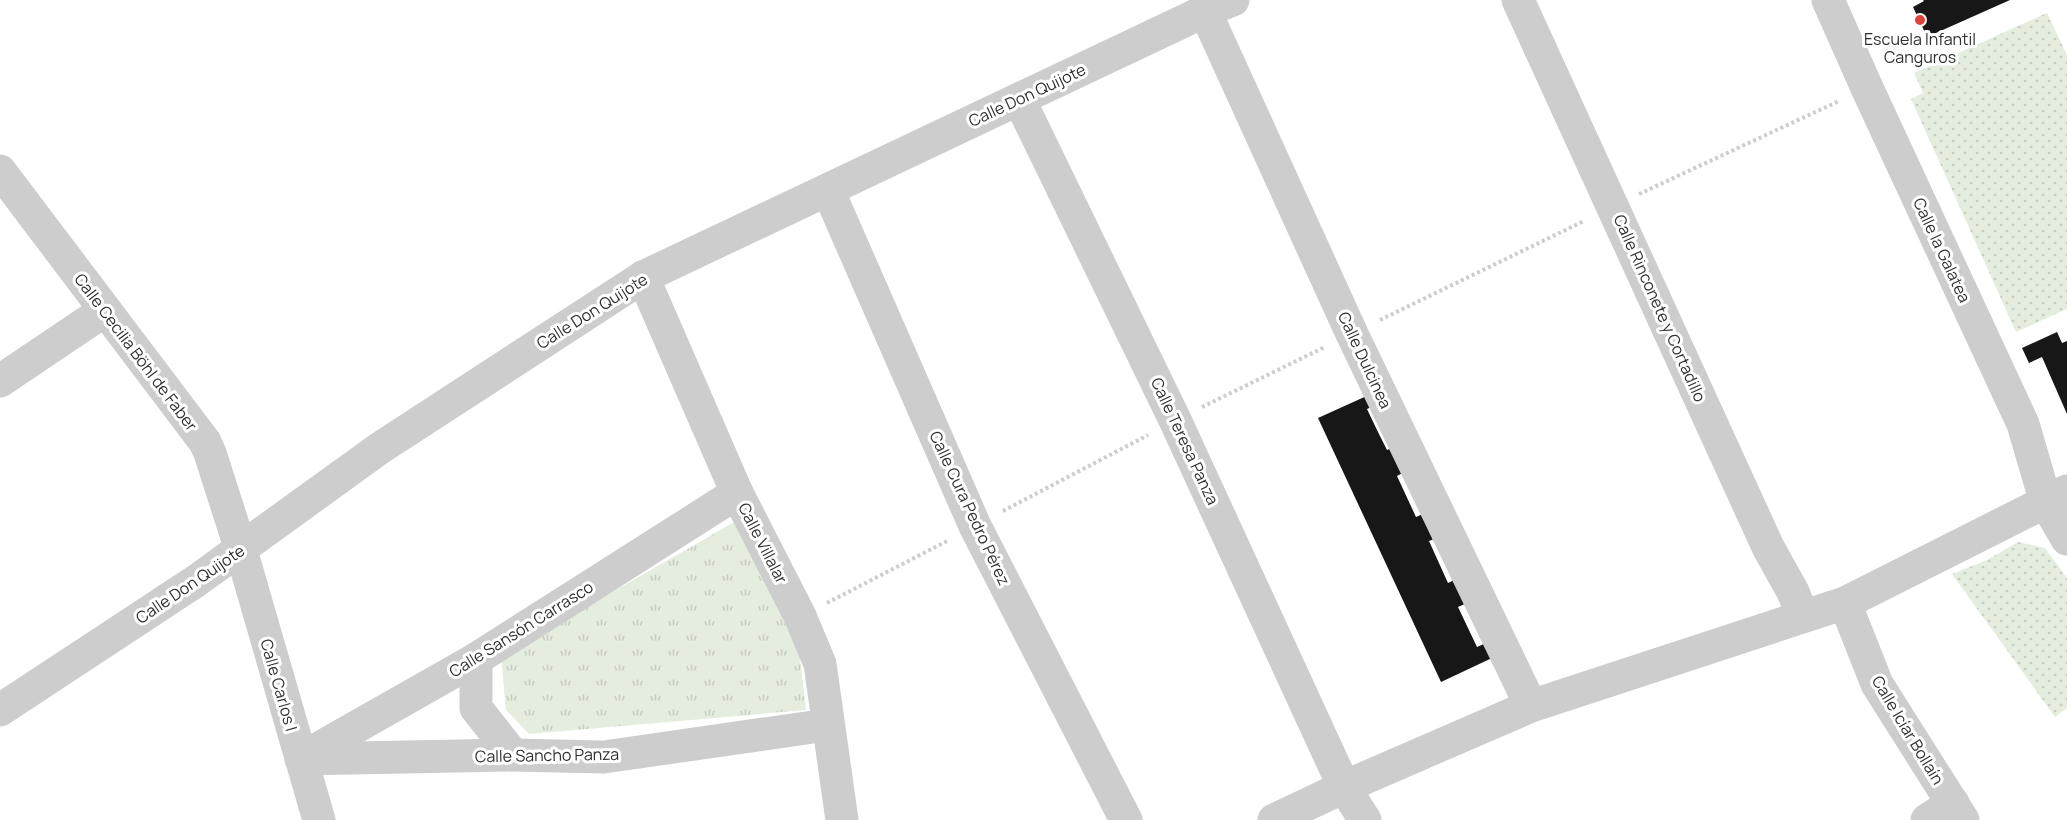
<svg xmlns="http://www.w3.org/2000/svg" width="2067" height="820" font-family="Manrope,sans-serif">
<defs>
<pattern id="grass-dots" width="8" height="8" patternUnits="userSpaceOnUse" patternTransform="scale(1.5)"><rect width="8" height="8" fill="#e5eddf"/><path d="M2 2h.1M6 6h.1" fill="none" stroke="#c5ccc0" stroke-width="1.8" stroke-linecap="round"/></pattern>
<pattern id="park-tufts" width="24" height="20" patternUnits="userSpaceOnUse" patternTransform="scale(1.5)"><rect width="24" height="20" fill="#e5eddf"/><path d="M3 7l-1-3M5 7V3M7 7l1-3M15 17l-1-3M17 17v-4M19 17l1-3" fill="none" stroke="#c5ccc0"/></pattern>
</defs>
<rect width="100%" height="100%" fill="#fff"/>
<g fill="url(#grass-dots)">
<polygon points="2047,13 2067,55 2067,309 2016,332 1911,99 1923,93 1914,73"/>
<polygon points="2018,542 2045,548 2067,578 2067,708 2055,717 1952,574 1987,560"/>
</g>
<polygon fill="url(#park-tufts)" points="736,521 798,641 806,710 529,734 506,710 501,656"/>
<g fill="#171717">
<polygon points="1923,0 2010,0 1927,37 1913,7 1924,1"/>
<polygon points="2057,332 2062,343 2067,341 2067,414 2042,357 2029,363 2022,348"/>
<polygon points="1371,394 1376,405 1367,409 1377,430 1387,450 1394,447 1406,471 1397,476 1416,517 1425,513 1437,538 1429,541 1448,583 1456,579 1467,603 1458,607 1477,647 1486,643 1492,658 1441,682 1318,418"/>
</g>
<g fill="none" stroke-linecap="round" stroke-linejoin="round">
<g stroke="#cdcdcd" stroke-width="4" stroke-dasharray="3 3" stroke-linecap="butt">
<polyline points="1639,194 1839,101"/>
<polyline points="1380,320 1584,221"/>
<polyline points="1202,407 1325,347"/>
<polyline points="1003,511 1148,435"/>
<polyline points="827,603 949,540"/>
</g>
<g stroke="#cdcdcd" stroke-width="33">
<polyline points="1518,0 1768,547 1793,592 1803,616"/>
<polyline points="1828,0 1867,88 2023,424 2046,503 2067,539"/>
<polyline points="1205,11 1352,334 1531,706"/>
<polyline points="1019,99 1175,420 1344,787 1365,820"/>
<polyline points="0,171 205,442 210,453 241,550 319,820"/>
<polyline points="828,190 975,526 1126,820"/>
<polyline points="643,277 737,493 800,616 820,664 842,820"/>
<polyline points="0,381 104,311"/>
<polyline points="1845,603 1877,684 1963,820"/>
<polyline points="476,659 476,708 513,755"/>
<polyline points="0,710 196,581 380,448 643,277 1205,11 1233,0"/>
<polyline points="305,756 476,659 737,493"/>
<polyline points="301,759 513,755 604,757 827,725"/>
<polyline points="1274,820 1344,787 1531,706 1845,603 2067,491"/>
<polyline points="1927,820 1953,803"/>
</g>
</g>
<circle fill="#df423b" stroke="#fff" stroke-width="2" cx="1920" cy="20" r="6"/>
<g text-anchor="middle" dominant-baseline="central" stroke-width="6" stroke-linejoin="round" paint-order="stroke">
<g font-size="16" fill="#303030" stroke="#fff">
<text x="1920" y="39">Escuela Infantil<tspan x="1920" dy="18">Canguros</tspan></text>
</g>
<g font-size="16" fill="#303030" stroke="#fff">
<text transform="translate(1027 95) rotate(-25)">Calle Don Quijote</text>
<text transform="translate(1942 250) rotate(65)">Calle la Galatea</text>
<text transform="translate(1660 308) rotate(66)">Calle Rinconete y Cortadillo</text>
<text transform="translate(592 311) rotate(-32)">Calle Don Quijote</text>
<text transform="translate(136 352) rotate(53)">Calle Cecilia Böhl de Faber</text>
<text transform="translate(1365 360) rotate(65)">Calle Dulcinea</text>
<text transform="translate(1185 441) rotate(65)">Calle Teresa Panza</text>
<text transform="translate(970 508) rotate(65)">Calle Cura Pedro Pérez</text>
<text transform="translate(763 543) rotate(63)">Calle Villalar</text>
<text transform="translate(190 584) rotate(-34)">Calle Don Quijote</text>
<text transform="translate(521 629) rotate(-32)">Calle Sansón Carrasco</text>
<text transform="translate(279 685) rotate(74)">Calle Carlos I</text>
<text transform="translate(1908 730) rotate(59)">Calle Icíar Bollaín</text>
<text transform="translate(547 755) rotate(-1)">Calle Sancho Panza</text>
</g>
</g>
</svg>
